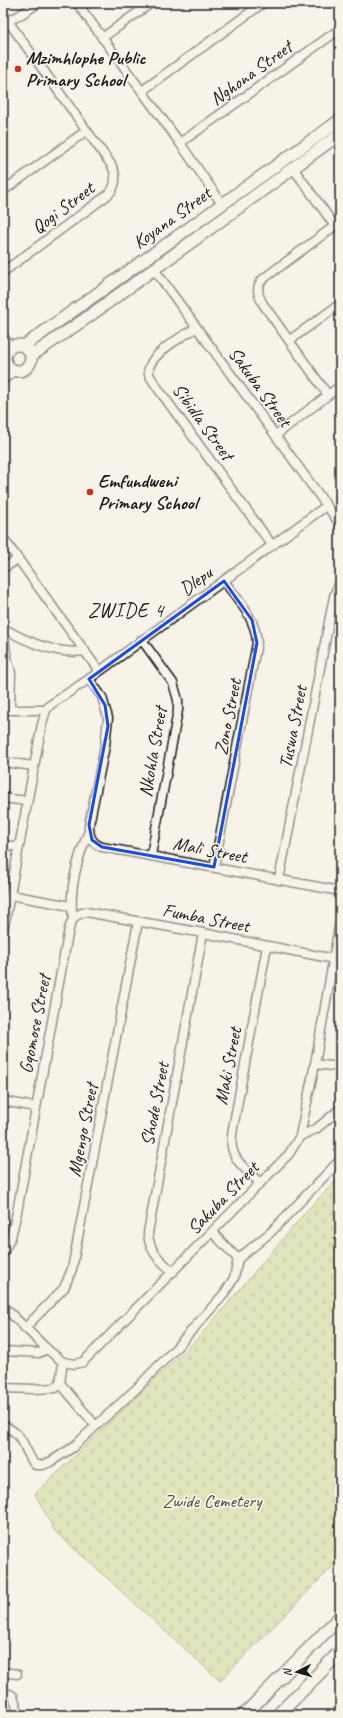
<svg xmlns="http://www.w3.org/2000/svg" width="343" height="1718" font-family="Caveat,sans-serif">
<defs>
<pattern id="cemetery-stones" width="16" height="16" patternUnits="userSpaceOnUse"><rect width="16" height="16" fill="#c5d488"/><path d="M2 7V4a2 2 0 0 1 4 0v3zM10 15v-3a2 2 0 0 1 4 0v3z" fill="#a9b575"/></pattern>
</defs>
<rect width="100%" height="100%" fill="#f7f3e8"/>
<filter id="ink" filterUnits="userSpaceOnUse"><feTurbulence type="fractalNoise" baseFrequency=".025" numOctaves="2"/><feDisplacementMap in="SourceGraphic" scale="8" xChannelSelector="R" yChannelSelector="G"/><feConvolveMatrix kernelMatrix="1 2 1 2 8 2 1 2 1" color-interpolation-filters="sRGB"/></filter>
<g filter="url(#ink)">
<polygon fill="url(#cemetery-stones)" stroke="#707852" points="340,1177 340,1559 220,1681 54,1530 35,1494 201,1335 309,1208"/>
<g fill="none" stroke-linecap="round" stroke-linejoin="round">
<defs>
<g id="minor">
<polyline points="77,3 180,143 222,204"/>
<path d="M3 14 110 163C117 173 117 185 109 194L3 272"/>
<path d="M4 20C15 21 29 9 38 3"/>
<polyline points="102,38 151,3"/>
<polyline points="142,91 263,3"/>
<polyline points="180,143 340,29"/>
<polyline points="293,168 335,226"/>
<polyline points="3,191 86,131"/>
<polyline points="154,269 340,524"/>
<path d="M196 328C183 336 145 356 149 374 151 379 156 385 159 390L272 545"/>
<polyline points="3,337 11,346"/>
<polyline points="290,340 340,304"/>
<path d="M328 395 263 304C258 295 255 287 263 279L340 222"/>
<polyline points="276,435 340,386"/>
<polyline points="3,538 99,671"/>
<polyline points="7,566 18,559"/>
<path d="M3 628C27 642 56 655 85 651"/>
<polyline points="3,628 6,653 11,673 10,709"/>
<polyline points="142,640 173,683 178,700 178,710 173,738 151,855"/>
<path d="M89 679 102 697 108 718 105 746 89 825C89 836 91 843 102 847L340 891"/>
<polyline points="3,710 46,710"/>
<polyline points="3,762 34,766"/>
<polyline points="3,798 27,801"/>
<polyline points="3,845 19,847"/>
<path d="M214 867 257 643C256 618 238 600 224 581"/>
<polyline points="279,880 334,596 340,582"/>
<polyline points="10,895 71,906"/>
<path d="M73 918C68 891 78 856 89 831"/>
<polyline points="3,932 42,724 46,710 50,705 89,679 326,506"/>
<polyline points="315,1064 340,1067"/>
<polyline points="3,1101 35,1107"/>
<polyline points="300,1136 316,1129 340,1109"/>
<path d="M260 1183C251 1174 236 1163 233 1151 230 1144 232 1136 233 1128L267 946"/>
<polyline points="212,1232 238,1259"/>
<path d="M3 1253 11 1237 17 1212 68 934C70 923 73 914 86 912L203 933 334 959"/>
<path d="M173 1272C160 1260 149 1252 148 1233L203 933"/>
<polyline points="3,1306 47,1349 63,1362 75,1364 83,1362 289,1154 300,1136 302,1126 315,1064 340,921"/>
<polyline points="25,1328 64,1288 72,1269 138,922"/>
<polyline points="3,1351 39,1353 47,1349"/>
<polyline points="60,1383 95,1425"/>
<polyline points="3,1388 34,1389 56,1388 60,1383 63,1362"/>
<path d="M3 1425C27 1437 21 1446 35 1465H43L50 1462 72 1448 136 1389 176 1348 224 1294 234 1278 238 1259 271 1232 340 1160"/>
<polyline points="3,1672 17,1674"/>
<polyline points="3,1695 10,1694 13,1696 17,1708 14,1715"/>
</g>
<g id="secondary">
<circle cx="18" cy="358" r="13"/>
<polyline points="24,346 340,120"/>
<polyline points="31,356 88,317 340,134"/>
<polyline points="3,378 13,370"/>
</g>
<g id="primary">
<polyline points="244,1715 340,1617"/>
<polyline points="278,1715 340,1652"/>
</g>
</defs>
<use href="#minor" stroke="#1c1c1c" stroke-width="11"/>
<use href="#secondary" stroke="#1c1c1c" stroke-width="14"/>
<use href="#primary" stroke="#1c1c1c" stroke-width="15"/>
<use href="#minor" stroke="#f7f3e8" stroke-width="8"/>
<use href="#secondary" stroke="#f7f3e8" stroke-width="11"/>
<use href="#primary" stroke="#f7f3e8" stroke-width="12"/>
</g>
</g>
<path d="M0 0H343V1718H0ZM224 581 252 620 257 643 214 867 102 847 92 840 89 825 108 726 105 705 89 679Z" fill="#f7f3e8" fill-opacity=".55" fill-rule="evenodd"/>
<path fill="none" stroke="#1d4ed8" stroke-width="3" stroke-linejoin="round" d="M224 581 252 620 257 643 214 867 102 847 92 840 89 825 108 726 105 705 89 679Z"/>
<g fill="#c8321e" stroke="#f7f3e8" stroke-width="1.5">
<circle cx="18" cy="69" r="4"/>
<circle cx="90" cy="492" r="4"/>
</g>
<g text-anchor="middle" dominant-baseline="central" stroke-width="3.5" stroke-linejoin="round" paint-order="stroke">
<g font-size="19" font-weight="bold" fill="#1c1c1c" stroke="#f7f3e8" text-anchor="start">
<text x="26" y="58">Mzimhlophe Public<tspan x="26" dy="22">Primary School</tspan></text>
<text x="98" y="481">Emfundweni<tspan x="98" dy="22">Primary School</tspan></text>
</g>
<g font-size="19" fill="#1c1c1c" stroke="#f7f3e8">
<text transform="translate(251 73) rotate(-36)">Nghona Street</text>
<text transform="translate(63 208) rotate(-37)">Qogi Street</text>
<text transform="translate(172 218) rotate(-36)">Koyana Street</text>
<text transform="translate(260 387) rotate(54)">Sakuba Street</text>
<text transform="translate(203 422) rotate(54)">Sibidla Street</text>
<text transform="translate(196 581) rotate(-36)">Dlepu</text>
<text transform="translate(228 717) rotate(-79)">Zono Street</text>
<text transform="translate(293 727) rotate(-79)">Tuswa Street</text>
<text transform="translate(153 752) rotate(-80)">Nkohla Street</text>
<text transform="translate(210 850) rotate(11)">Mali Street</text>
<text transform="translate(206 918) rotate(11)">Fumba Street</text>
<text transform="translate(35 1024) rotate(-79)">Gqomose Street</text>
<text transform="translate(228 1066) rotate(-79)">Maki Street</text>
<text transform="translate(155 1104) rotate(-79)">Shode Street</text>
<text transform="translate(83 1130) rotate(-79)">Mgengo Street</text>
<text transform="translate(223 1198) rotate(-46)">Sakuba Street</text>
</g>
<g font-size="19" fill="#4f533c" stroke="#f7f3e8">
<text x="212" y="1501">Zwide Cemetery</text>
</g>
<g font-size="20" letter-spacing="1" fill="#1c1c1c" stroke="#f7f3e8">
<text x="126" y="610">ZWIDE 4</text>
</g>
</g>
<rect width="343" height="1718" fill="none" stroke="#f7f3e8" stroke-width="16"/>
<rect x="8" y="8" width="327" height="1702" fill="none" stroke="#1c1c1c" stroke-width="1.5" filter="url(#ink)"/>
<g transform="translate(297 1672) rotate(264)" stroke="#f7f3e8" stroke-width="3" paint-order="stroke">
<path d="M0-3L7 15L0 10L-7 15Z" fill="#1c1c1c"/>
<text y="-6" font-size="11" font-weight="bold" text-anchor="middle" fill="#1c1c1c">N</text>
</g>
</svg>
